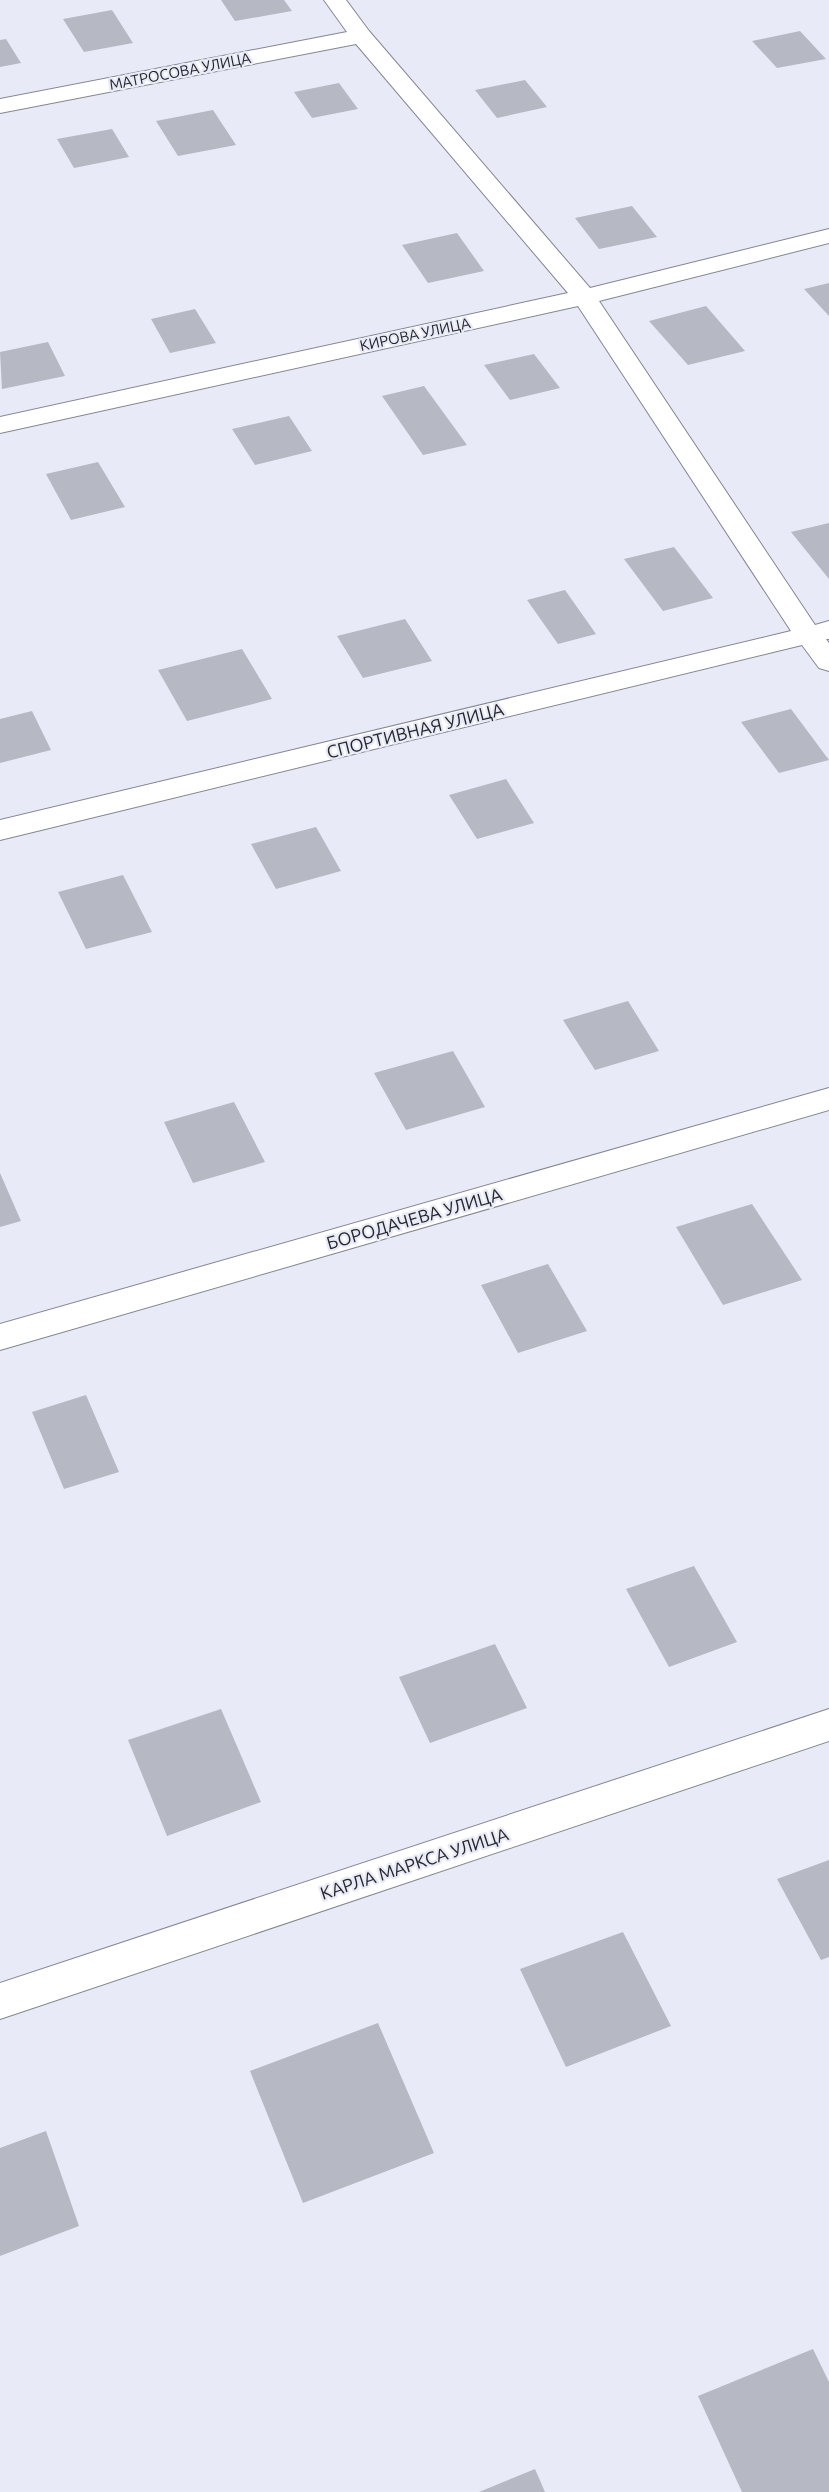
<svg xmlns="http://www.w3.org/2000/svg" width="829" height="2492" font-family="Ubuntu,sans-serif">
<rect width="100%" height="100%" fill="#e8ebf7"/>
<g fill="#b6b9c4">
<polygon points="221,0 284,0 292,11 235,21"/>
<polygon points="112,10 133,43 84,52 63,19"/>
<polygon points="800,31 826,59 777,68 752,41"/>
<polygon points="6,39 21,63 0,67 0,40"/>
<polygon points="525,80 547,107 497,118 475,90"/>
<polygon points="339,83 358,109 312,118 294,92"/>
<polygon points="213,110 236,145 178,156 156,121"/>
<polygon points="112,129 129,157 74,168 57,139"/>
<polygon points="632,206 657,237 599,249 575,218"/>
<polygon points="457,233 484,271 428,283 402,245"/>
<polygon points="829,283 829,316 804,289"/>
<polygon points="706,306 745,351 688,365 649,321"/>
<polygon points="195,309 216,343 170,353 151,319"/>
<polygon points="48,342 65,376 2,389 0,352"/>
<polygon points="534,354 560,388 510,400 484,365"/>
<polygon points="424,386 467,445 423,455 382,396"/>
<polygon points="289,416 312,451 255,465 232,429"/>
<polygon points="98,462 125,507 71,520 46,474"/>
<polygon points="829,523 829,579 791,532"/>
<polygon points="674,547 713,598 663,611 624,559"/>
<polygon points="565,590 596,634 558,644 527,600"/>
<polygon points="405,619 432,661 363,678 337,636"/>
<polygon points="242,649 272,699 187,721 158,670"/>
<polygon points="791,709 829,760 779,773 741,722"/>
<polygon points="32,711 51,750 0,763 0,719"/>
<polygon points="506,779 534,823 477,839 449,795"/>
<polygon points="316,827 341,871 276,889 251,844"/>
<polygon points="123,875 152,932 86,949 58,892"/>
<polygon points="628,1001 659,1051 595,1070 563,1020"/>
<polygon points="453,1051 485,1107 406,1130 374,1073"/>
<polygon points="234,1102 265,1162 193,1183 164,1122"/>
<polygon points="0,1173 21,1221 0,1227"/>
<polygon points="752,1204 802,1280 723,1305 676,1227"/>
<polygon points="548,1264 587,1331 518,1353 481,1285"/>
<polygon points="86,1395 119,1472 64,1489 32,1412"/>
<polygon points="694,1566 737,1642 669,1667 626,1589"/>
<polygon points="495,1644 527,1708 430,1743 399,1677"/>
<polygon points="221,1709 261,1802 167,1836 128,1740"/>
<polygon points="829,1860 829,1957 821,1960 777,1879"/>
<polygon points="623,1932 671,2026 566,2067 520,1969"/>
<polygon points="378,2023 434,2153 303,2203 250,2071"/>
<polygon points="46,2131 79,2226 0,2256 0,2148"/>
<polygon points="813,2349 829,2382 829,2492 742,2492 698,2396"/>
<polygon points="535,2469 545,2492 479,2492"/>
</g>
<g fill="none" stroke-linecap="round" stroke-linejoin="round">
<defs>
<g id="minor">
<polygon points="324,0 346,0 369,31 590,288 829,229 829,243 599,301 815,625 829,621 829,639 826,639 829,643 829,671 819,668 802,645 0,840 0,820 791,631 578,306 0,433 0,417 568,293 356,44 0,113 0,99 347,32"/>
<polygon points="829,1088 829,1110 0,1350 0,1324"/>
<polygon points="829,1709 829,1741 0,2019 0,1983"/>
</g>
</defs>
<use href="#minor" stroke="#848791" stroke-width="2"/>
<use href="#minor" fill="#fff" fill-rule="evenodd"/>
</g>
<g text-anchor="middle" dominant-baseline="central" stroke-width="4.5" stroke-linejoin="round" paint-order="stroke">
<g font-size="15" fill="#25262a" stroke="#e8ebf7">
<text transform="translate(180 71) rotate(-11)">МАТРОСОВА УЛИЦА</text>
<text transform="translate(415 334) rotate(-12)">КИРОВА УЛИЦА</text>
</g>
<g font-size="18" fill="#25262a" stroke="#e8ebf7">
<text transform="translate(415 730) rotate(-14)">СПОРТИВНАЯ УЛИЦА</text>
<text transform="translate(414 1218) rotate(-16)">БОРОДАЧЕВА УЛИЦА</text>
<text transform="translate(414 1863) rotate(-18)">КАРЛА МАРКСА УЛИЦА</text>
</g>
</g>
</svg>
